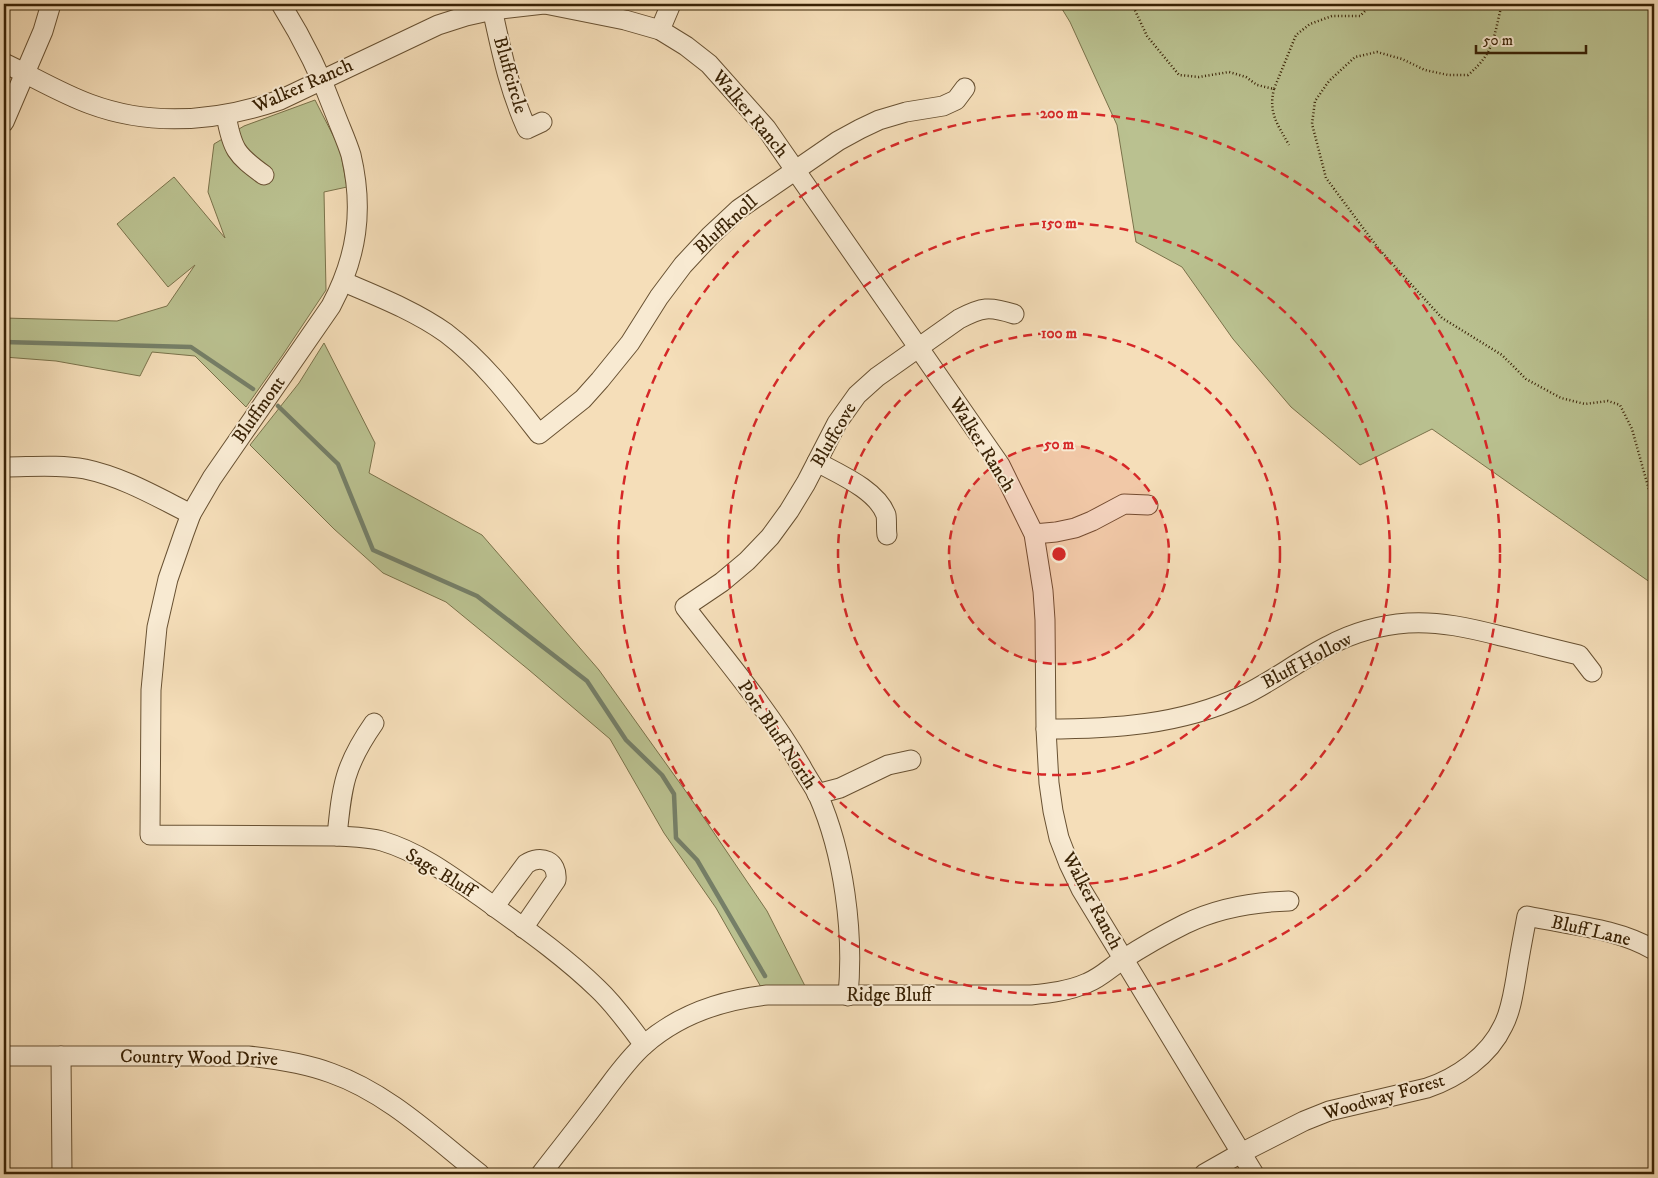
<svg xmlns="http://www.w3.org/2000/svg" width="1658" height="1178" font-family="'IM FELL DW Pica',serif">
<rect width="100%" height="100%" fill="#f5deb9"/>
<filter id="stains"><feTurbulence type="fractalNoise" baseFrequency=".004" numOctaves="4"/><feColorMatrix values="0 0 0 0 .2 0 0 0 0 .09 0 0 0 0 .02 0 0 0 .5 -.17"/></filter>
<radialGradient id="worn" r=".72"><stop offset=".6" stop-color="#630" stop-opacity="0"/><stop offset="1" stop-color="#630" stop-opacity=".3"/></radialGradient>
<g fill="#bac190" stroke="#7a724a">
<polygon points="1059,4 1654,4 1654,585 1432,429 1360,465 1291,407 1233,339 1182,267 1136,242 1117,125 1070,22"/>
<polygon points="315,100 340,149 347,187 324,192 326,290 282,356 246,407 195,356 152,352 140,376 56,361 4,357 4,318 117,321 167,306 195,265 168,287 117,224 174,177 225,238 208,192 214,144 244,126"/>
<polygon points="324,343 375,443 369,473 482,535 599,670 687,793 767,911 805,986 761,987 716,908 664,833 610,739 529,670 446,602 383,573 334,529 250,445 299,383"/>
</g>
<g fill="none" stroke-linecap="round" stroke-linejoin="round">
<g stroke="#757f68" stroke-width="4.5">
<polyline points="4,342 191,347 253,389"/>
<polyline points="278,406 338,464 373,550 477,596 587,681 626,740 662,775 674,794 676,838 697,860 765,976"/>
</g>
<defs>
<g id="minor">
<path d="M281 4C304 41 321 75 336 116 341 129 347 142 351 155 364 210 357 257 331 306L212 478 191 514 184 533 168 579 157 627 151 690 150 835 337 836C351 837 368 837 382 841 419 852 450 875 481 897 521 926 563 955 598 989 616 1006 630 1026 644 1045"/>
<path d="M491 4C501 49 508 87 527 129L542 122"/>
<polyline points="545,4 625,20 660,30 686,46 709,64 766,128 1000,465 1034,534 1043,591 1045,620 1046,729 1049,783 1053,811 1059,838 1069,864 1081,889 1254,1174"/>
<polyline points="660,30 671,4"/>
<path d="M4 63C32 76 60 93 90 104 152 127 218 121 280 100L438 25 466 16 493 10 544 4"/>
<path d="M226 115C232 149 236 155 264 175"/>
<polyline points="4,122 43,31 51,4"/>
<path d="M344 282C379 297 415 311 446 333 483 361 511 398 539 434L583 399 600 380 630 343 659 297 683 265 710 236 739 209 838 141 860 129 879 120 906 112 943 106 956 100 965 88"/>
<path d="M817 462C839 474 877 490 886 515 887 521 886 529 887 535"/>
<path d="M4 467C31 467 58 464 85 469 123 477 157 497 191 514"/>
<polyline points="1034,534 1056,532 1075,528 1092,521 1124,504 1148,505"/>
<path d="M1046 729C1113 729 1180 725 1242 696 1272 682 1298 661 1328 646 1352 633 1380 625 1408 623 1439 621 1470 628 1501 636 1527 642 1553 649 1579 655L1592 672"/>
<polyline points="817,794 840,788 888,765 911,760"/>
<path d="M337 836C342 786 344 766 374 723"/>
<path d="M494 907 526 864C541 854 558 861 556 880L523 928"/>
<path d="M848 996C854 932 844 854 818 795 813 785 806 776 801 766 768 709 725 659 685 607L722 582 747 561 770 537 789 511 806 483 837 423 857 395 877 377 959 319C982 307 989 306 1014 314"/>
<path d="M4 1056H248C277 1059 304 1063 331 1073 388 1093 433 1137 480 1174"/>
<polyline points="61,1056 62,1174"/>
<path d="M541 1174C561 1148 582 1122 602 1095 615 1078 628 1059 644 1045 678 1015 722 1000 767 995H1031C1050 993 1069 991 1087 983 1100 978 1110 968 1122 960 1142 947 1163 935 1185 924 1218 908 1253 902 1289 901"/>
<path d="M1204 1174 1241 1153 1304 1121 1329 1111 1427 1088C1457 1078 1489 1056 1503 1026 1511 1011 1513 994 1516 978 1519 957 1523 937 1527 916 1569 925 1617 928 1654 950"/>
</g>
</defs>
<use href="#minor" stroke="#685132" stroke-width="21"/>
<g stroke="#392205" stroke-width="2.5" stroke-dasharray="1 2.5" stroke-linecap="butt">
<polyline points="1132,4 1147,36 1179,75 1199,77 1229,72 1246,77 1257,85 1274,89 1296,35 1310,24 1332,16 1360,16 1372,4"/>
<path d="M1502 4C1493 37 1496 51 1468 75H1448L1425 70 1402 59 1377 52 1355 57 1329 81 1315 101 1312 124 1326 178 1378 248 1442 318 1502 355 1526 379 1561 398 1585 404 1608 401 1620 405 1632 429 1654 508"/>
<path d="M1274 89C1268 113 1278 125 1289 145"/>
</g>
<use href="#minor" stroke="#f8ead2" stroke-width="19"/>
</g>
<circle cx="1059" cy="554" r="110" fill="#d62828" fill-opacity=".12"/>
<g fill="none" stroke="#d62828" stroke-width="2.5" stroke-dasharray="9 6">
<circle cx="1059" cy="554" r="110"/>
<circle cx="1059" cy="554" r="221"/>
<circle cx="1059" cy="554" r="331"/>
<circle cx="1059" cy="554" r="441"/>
</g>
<g text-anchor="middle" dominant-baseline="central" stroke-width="4" stroke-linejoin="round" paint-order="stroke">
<g font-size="19" fill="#392205" stroke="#f8ead2">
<text transform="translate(510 75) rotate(74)">Bluffcircle</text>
<text transform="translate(303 86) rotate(-24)">Walker Ranch</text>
<text transform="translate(750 114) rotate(50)">Walker Ranch</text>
<text transform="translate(726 225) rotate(-42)">Bluffknoll</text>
<text transform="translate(259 410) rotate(-55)">Bluffmont</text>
<text transform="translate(834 435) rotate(-60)">Bluffcove</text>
<text transform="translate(982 445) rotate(58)">Walker Ranch</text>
<text transform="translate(1307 661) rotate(-28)">Bluff Hollow</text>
<text transform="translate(777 735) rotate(56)">Port Bluff North</text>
<text transform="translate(440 873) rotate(31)">Sage Bluff</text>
<text transform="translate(1092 901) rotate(62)">Walker Ranch</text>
<text transform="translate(1591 931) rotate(13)">Bluff Lane</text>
<text x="889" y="995">Ridge Bluff</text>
<text transform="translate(199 1058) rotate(1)">Country Wood Drive</text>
<text transform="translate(1384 1097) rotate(-16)">Woodway Forest</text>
</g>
</g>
<circle cx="1059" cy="554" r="8" fill="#d62828" stroke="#f8ead2" stroke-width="2.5"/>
<g font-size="15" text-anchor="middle" font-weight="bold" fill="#d62828" stroke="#f8ead2" stroke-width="4" stroke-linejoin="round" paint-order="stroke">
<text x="1059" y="118">200 m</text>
<text x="1059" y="228">150 m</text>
<text x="1059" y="338">100 m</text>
<text x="1059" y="449">50 m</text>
</g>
<rect width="1658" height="1178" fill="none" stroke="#f5deb9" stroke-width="20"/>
<rect x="5" y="5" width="1648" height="1168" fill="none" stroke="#392205" stroke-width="2.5"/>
<rect x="10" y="10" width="1638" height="1158" fill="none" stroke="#392205"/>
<path d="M1476 45v8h110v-8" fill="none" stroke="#392205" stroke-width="2.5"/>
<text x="1483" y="45" font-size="15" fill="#392205" stroke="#f8ead2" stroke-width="4" paint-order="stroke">50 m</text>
<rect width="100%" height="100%" filter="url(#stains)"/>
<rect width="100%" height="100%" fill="url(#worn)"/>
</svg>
